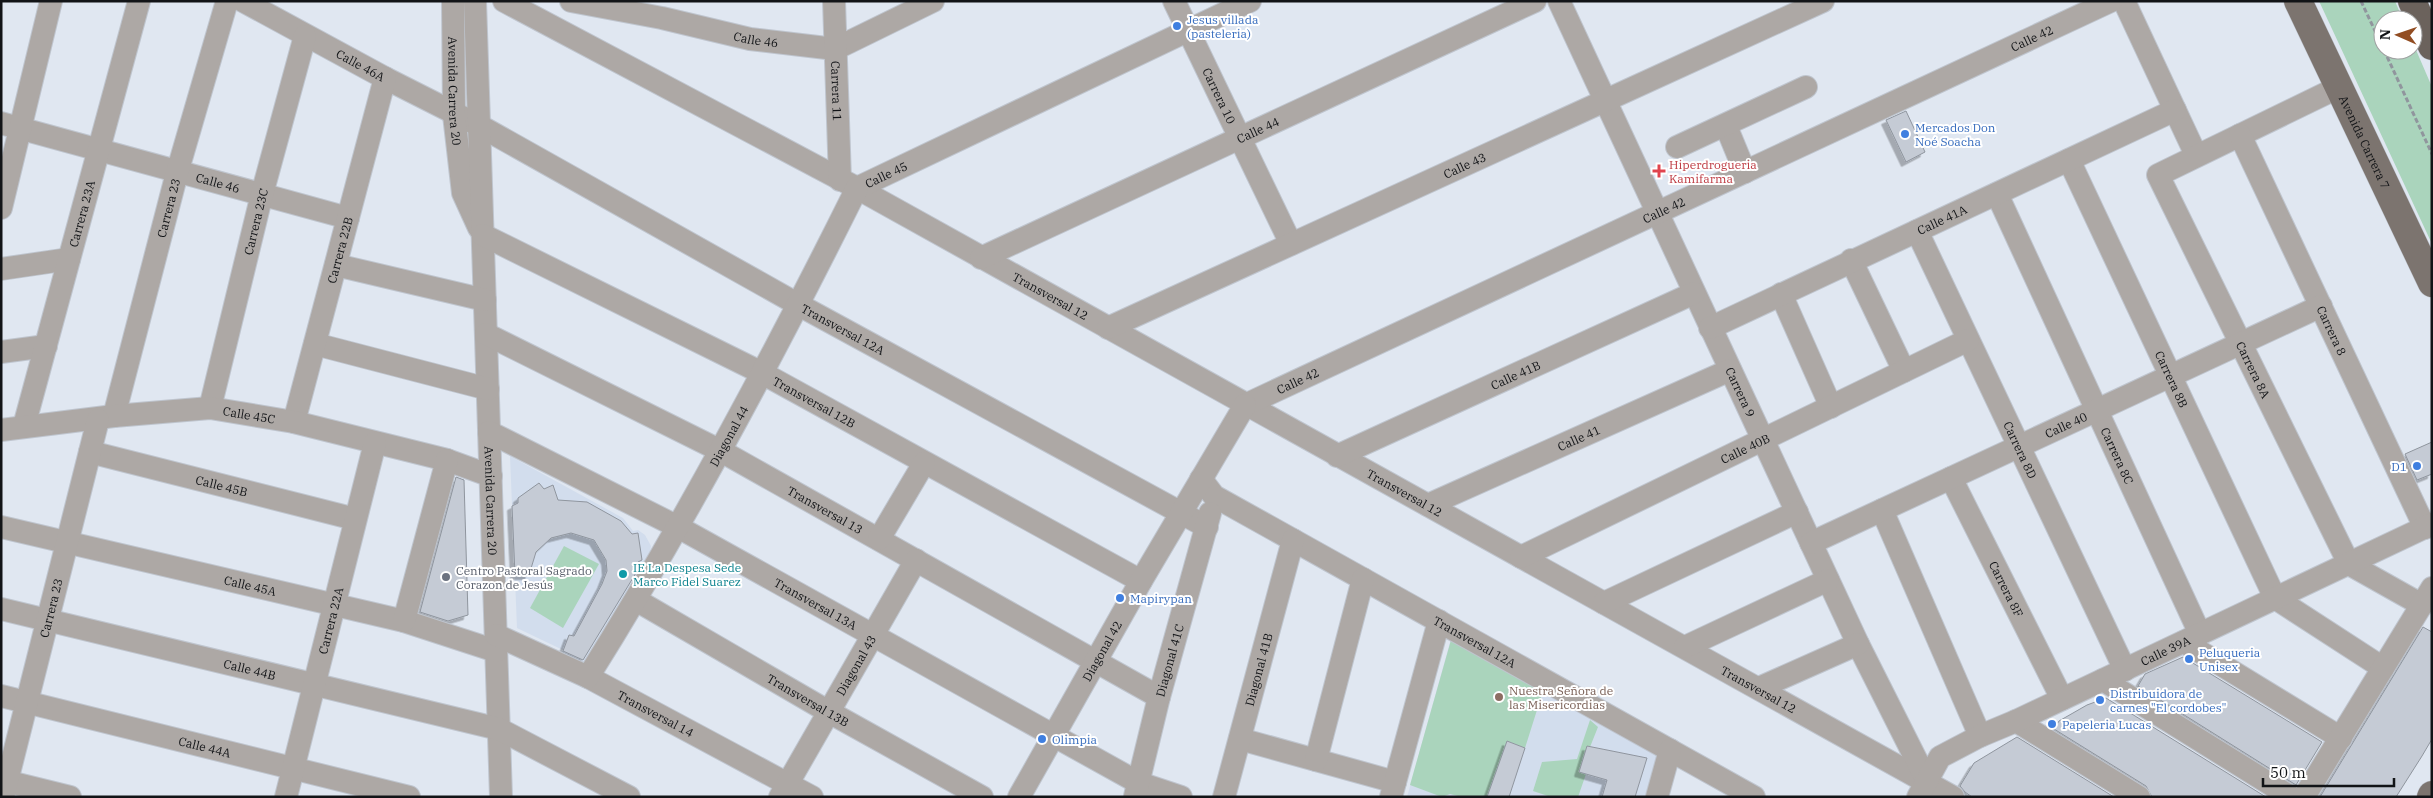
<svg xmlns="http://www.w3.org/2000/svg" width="2433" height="798" font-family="'IBM Plex Serif',serif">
<defs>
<filter id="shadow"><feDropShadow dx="-4.5" dy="4.5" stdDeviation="0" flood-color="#0004"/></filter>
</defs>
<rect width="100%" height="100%" fill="#e0e7f1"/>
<g fill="#d2dded">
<polygon points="510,456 623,518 633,531 638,530 645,535 651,546 649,557 586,666 561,654 563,650 517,628"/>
<polygon points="1452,635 1664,754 1651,797 1407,797"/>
</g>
<g fill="#aad4bc">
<polygon points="2319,1 2395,1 2403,20 2383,20 2383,50 2413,50 2413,43 2432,87 2432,244"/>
<polygon points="564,546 599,564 563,628 530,608"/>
<polygon points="1451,640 1543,691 1525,748 1507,741 1487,797 1462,797 1450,794 1442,797 1410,785"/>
<polygon points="1590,720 1598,727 1590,747 1587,747 1579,772 1586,774 1578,797 1551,797 1533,791 1542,762 1577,759"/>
</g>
<g fill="#c5cbd5" stroke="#8f959e" filter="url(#shadow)">
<polygon points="1906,111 1925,152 1906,162 1886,120"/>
<polygon points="2432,442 2432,474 2417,480 2405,454"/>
<polygon points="456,477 464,480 468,615 448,621 420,612"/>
<polygon points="539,483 544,489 553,485 558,500 587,502 621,521 632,534 638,533 642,560 638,562 639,568 583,660 563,651 569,635 574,636 602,584 607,571 606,560 594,540 571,533 551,538 536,552 529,575 515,575 512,506 518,503 518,498"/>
<polygon points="2423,627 2432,632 2432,739 2422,756 2396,797 2320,797"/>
<polygon points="2183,657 2322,742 2296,785 2138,686 2145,674"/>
<polygon points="2106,698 2266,797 2152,797 2146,786 2054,729 2059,721 2087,705"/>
<polygon points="2017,737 2114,797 1972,797 1965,792 1960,786 1974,763"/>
<polygon points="1507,741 1525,748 1509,797 1487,797"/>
<polygon points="1587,746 1647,758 1635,797 1602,797 1607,780 1579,772"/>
</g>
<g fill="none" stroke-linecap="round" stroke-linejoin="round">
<defs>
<g id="minor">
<path id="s1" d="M243 1 385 78 480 126 799 305 1207 527"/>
<path id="s2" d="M453 1 454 115 463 193 479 228"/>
<path id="s3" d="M475 1 501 797"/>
<path id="s4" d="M504 1 857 188 1953 797"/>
<path id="s5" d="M571 1 662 18 750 39 835 49 933 1"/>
<path id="s6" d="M834 1 840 180"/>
<path id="s7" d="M1174 1 1291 244"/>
<path id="s8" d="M1559 1 1858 644 1927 781"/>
<polyline points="2124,1 2196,155"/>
<path id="s9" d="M2339 87 2158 175 2349 564 2422 605"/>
<path id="s10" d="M1 123 348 218"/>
<polyline points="1726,126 1745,172"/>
<path id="s11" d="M2240 135 2425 528"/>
<polyline points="1677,147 1806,87"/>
<path id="s12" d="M2069 160 2275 598 2383 668"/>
<path id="s13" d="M857 188 1250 1"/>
<path id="s14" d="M1997 194 2200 634"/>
<polyline points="1,208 51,1"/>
<path id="s15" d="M1917 231 2125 670"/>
<path id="s16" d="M483 235 762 373 1141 581"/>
<path id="s17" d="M981 258 1535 1"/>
<polyline points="1851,260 1904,371"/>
<polyline points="336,265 485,300"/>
<polyline points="1,269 69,259"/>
<polyline points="1781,294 1831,407"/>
<path id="s18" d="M1108 328 1823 1"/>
<path id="s19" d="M1710 328 2175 110"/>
<path id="s20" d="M486 334 721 451 1159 697"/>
<polyline points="315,344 488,389"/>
<polyline points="1,352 46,346"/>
<path id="s21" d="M1245 405 2111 1"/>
<path id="s22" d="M210 408 262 194 305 36"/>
<path id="s23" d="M114 416 177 173 227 1"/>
<path id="s24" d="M294 422 385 78"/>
<path id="s25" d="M24 426 139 1"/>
<path id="s26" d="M1 430 114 416 210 408 294 422 447 460 491 476"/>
<path id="s27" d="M489 432 678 527 1139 783 1181 797"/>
<path id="s28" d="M90 452 355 519"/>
<path id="s29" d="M1337 456 1694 293"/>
<path id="s30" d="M1951 478 2062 699"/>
<path id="s31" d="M1201 479 1214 496 1754 797"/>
<path id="s32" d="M1428 505 1730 370"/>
<polyline points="1882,510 1980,736"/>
<path id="s33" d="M1 527 404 621 496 651"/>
<polyline points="879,539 924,463"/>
<path id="s34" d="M1811 543 2321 306"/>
<path id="s35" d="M1521 557 1968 340"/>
<path id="s36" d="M636 600 829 712 982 797"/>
<polyline points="1604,603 1797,512"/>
<path id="s37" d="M1 609 499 729 629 797"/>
<polyline points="404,621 447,460"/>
<path id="s38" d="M496 635 588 677 812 797"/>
<polyline points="2184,642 2341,738"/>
<polyline points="1685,647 1828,580"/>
<path id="s39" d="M588 677C687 519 774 355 857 188"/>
<polyline points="2103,680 2291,797"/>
<polyline points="1759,688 1858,644"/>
<path id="s40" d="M1 696 409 797"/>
<polyline points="2016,721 2139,797"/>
<polyline points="1240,739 1395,782"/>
<polyline points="1316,760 1363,579"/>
<polyline points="1,780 70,797"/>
<path id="s41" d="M1135 796 1159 697 1210 513"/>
<path id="s42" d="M3 797 98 420"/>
<path id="s43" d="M286 797 375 443"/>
<path id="s44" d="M780 797 916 560"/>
<path id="s45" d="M1019 797 1141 581 1245 405"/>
<path id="s46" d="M1224 797 1293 540"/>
<polyline points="1391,797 1439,621"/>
<polyline points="1657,797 1670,750"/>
<path id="s47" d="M1918 797 1940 757 1980 736 2016 721 2432 524"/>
<polyline points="2304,797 2432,588"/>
</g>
<g id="major">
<path id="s48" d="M2298 1 2432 283"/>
<polyline points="2431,797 2432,795"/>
</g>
<polyline id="highway" points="2412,1 2432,46"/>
</defs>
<use href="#minor" stroke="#bfc5ce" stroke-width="24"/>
<use href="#major" stroke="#bfc5ce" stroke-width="29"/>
<use href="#highway" stroke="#bfc5ce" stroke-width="29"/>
<g stroke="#90959d" stroke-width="3" stroke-dasharray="5 2.5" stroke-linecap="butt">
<polyline points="2361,1 2383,48"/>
<polyline points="2384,50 2432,154"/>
</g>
<use href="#minor" stroke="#ada8a5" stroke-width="22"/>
<use href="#major" stroke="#7c746f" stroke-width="28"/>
<use href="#highway" stroke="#6b625c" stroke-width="28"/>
</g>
<g fill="#3f7fe0" stroke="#fff" stroke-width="2">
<circle cx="1177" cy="26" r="5"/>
<circle cx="1905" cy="134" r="5"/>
<circle cx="2417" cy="466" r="5"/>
<circle cx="1120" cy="598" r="5"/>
<circle cx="2189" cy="659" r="5"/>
<circle cx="2100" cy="700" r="5"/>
<circle cx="2052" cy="724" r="5"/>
<circle cx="1042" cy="739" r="5"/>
</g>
<path fill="#e0444e" stroke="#fff" stroke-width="2" d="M1656.5 163.5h5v5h5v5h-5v5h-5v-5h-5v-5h5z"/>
<circle fill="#0f9aa8" stroke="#fff" stroke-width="2" cx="623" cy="574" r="5"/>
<circle fill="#6b7280" stroke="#fff" stroke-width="2" cx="446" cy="577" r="5"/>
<circle fill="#8d6e63" stroke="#fff" stroke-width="2" cx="1499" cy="697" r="5"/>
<g text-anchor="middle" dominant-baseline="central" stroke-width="4" stroke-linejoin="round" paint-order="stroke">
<g font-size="12" fill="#366cbe" stroke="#fff" text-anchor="start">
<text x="1187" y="19">Jesus villada<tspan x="1187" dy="14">(pasteleria)</tspan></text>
<text x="1915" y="127">Mercados Don<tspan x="1915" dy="14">Noé Soacha</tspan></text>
<text x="2407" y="466" text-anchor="end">D1</text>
<text x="1130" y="598">Mapirypan</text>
<text x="2199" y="652">Peluqueria<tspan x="2199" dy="14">Unisex</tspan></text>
<text x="2110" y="693">Distribuidora de<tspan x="2110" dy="14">carnes "El cordobes"</tspan></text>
<text x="2062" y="724">Papeleria Lucas</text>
<text x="1052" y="739">Olimpia</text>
</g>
<g font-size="12" fill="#121417" stroke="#fff">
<text stroke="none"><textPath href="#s21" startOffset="868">Calle 42</textPath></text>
<text stroke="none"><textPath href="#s5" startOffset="189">Calle 46</textPath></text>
<text stroke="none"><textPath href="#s1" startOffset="134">Calle 46A</textPath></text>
<text stroke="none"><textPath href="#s2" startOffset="90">Avenida Carrera 20</textPath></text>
<text stroke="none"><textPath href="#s6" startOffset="90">Carrera 11</textPath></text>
<text stroke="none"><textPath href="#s7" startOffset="105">Carrera 10</textPath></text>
<text stroke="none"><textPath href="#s17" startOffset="305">Calle 44</textPath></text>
<text stroke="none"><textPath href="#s48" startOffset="156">Avenida Carrera 7</textPath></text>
<text stroke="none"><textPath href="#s18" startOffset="392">Calle 43</textPath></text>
<text stroke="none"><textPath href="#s13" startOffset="32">Calle 45</textPath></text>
<text stroke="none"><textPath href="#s10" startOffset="225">Calle 46</textPath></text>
<text stroke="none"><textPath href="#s23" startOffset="215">Carrera 23</textPath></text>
<text stroke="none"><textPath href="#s21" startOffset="462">Calle 42</textPath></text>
<text stroke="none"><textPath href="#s25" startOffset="220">Carrera 23A</textPath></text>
<text stroke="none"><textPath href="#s19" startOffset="256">Calle 41A</textPath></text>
<text stroke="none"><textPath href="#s22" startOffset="192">Carrera 23C</textPath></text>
<text stroke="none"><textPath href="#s24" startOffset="178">Carrera 22B</textPath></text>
<text stroke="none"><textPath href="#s4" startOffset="621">Transversal 12</textPath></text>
<text stroke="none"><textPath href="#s1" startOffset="684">Transversal 12A</textPath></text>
<text stroke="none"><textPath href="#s11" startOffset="216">Carrera 8</textPath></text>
<text stroke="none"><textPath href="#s9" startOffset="418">Carrera 8A</textPath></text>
<text stroke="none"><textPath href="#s29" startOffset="196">Calle 41B</textPath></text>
<text stroke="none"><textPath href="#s12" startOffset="242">Carrera 8B</textPath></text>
<text stroke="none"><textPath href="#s21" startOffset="58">Calle 42</textPath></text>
<text stroke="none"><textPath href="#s8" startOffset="431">Carrera 9</textPath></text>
<text stroke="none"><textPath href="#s16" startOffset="371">Transversal 12B</textPath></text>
<text stroke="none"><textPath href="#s26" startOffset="250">Calle 45C</textPath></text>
<text stroke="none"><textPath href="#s34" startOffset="281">Calle 40</textPath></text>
<text stroke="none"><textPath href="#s39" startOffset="279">Diagonal 44</textPath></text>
<text stroke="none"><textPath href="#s32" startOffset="165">Calle 41</textPath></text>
<text stroke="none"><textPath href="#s35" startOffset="249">Calle 40B</textPath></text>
<text stroke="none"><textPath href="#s15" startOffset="242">Carrera 8D</textPath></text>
<text stroke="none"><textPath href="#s14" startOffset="288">Carrera 8C</textPath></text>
<text stroke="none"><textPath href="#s28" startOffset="136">Calle 45B</textPath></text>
<text stroke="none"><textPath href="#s4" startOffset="1026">Transversal 12</textPath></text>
<text stroke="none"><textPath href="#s3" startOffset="500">Avenida Carrera 20</textPath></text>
<text stroke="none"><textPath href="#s20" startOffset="382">Transversal 13</textPath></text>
<text stroke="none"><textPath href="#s33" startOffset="256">Calle 45A</textPath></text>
<text stroke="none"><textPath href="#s30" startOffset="124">Carrera 8F</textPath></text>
<text stroke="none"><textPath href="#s27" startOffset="369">Transversal 13A</textPath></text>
<text stroke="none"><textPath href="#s42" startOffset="195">Carrera 23</textPath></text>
<text stroke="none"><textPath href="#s43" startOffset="182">Carrera 22A</textPath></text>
<text stroke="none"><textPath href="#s31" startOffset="320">Transversal 12A</textPath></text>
<text stroke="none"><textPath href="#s47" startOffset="295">Calle 39A</textPath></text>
<text stroke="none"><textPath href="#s45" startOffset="168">Diagonal 42</textPath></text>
<text stroke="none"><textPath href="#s41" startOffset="140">Diagonal 41C</textPath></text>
<text stroke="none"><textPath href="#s44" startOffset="152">Diagonal 43</textPath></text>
<text stroke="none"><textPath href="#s37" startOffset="256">Calle 44B</textPath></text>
<text stroke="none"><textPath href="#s46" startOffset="132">Diagonal 41B</textPath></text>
<text stroke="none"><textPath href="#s4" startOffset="1431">Transversal 12</textPath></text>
<text stroke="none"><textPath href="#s36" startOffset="199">Transversal 13B</textPath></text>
<text stroke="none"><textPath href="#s38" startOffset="178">Transversal 14</textPath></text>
<text stroke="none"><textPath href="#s40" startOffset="210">Calle 44A</textPath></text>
</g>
<g font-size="12" fill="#be3a42" stroke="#fff" text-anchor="start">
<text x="1669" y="164">Hiperdrogueria<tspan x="1669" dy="14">Kamifarma</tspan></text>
</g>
<g font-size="12" fill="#0d838f" stroke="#fff" text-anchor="start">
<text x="633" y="567">IE La Despesa Sede<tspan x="633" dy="14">Marco Fidel Suarez</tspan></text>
</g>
<g font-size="12" fill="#5b616d" stroke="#fff" text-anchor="start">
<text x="456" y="570">Centro Pastoral Sagrado<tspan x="456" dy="14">Corazon de Jesús</tspan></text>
</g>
<g font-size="12" fill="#785e54" stroke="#fff" text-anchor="start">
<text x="1509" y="690">Nuestra Señora de<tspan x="1509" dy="14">las Misericordias</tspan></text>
</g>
</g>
<rect width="2433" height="798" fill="none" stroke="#121417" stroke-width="5"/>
<g transform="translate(2398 35) rotate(272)"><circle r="24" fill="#ffffff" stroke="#a0a1a2"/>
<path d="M0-4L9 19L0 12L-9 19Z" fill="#924d22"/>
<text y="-8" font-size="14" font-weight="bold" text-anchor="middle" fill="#121417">N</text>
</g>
<path d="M2263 778v8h131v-8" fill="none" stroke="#121417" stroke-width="2.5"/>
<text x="2270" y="778" font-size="15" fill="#121417" stroke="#ffffff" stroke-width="4" paint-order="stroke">50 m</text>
</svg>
